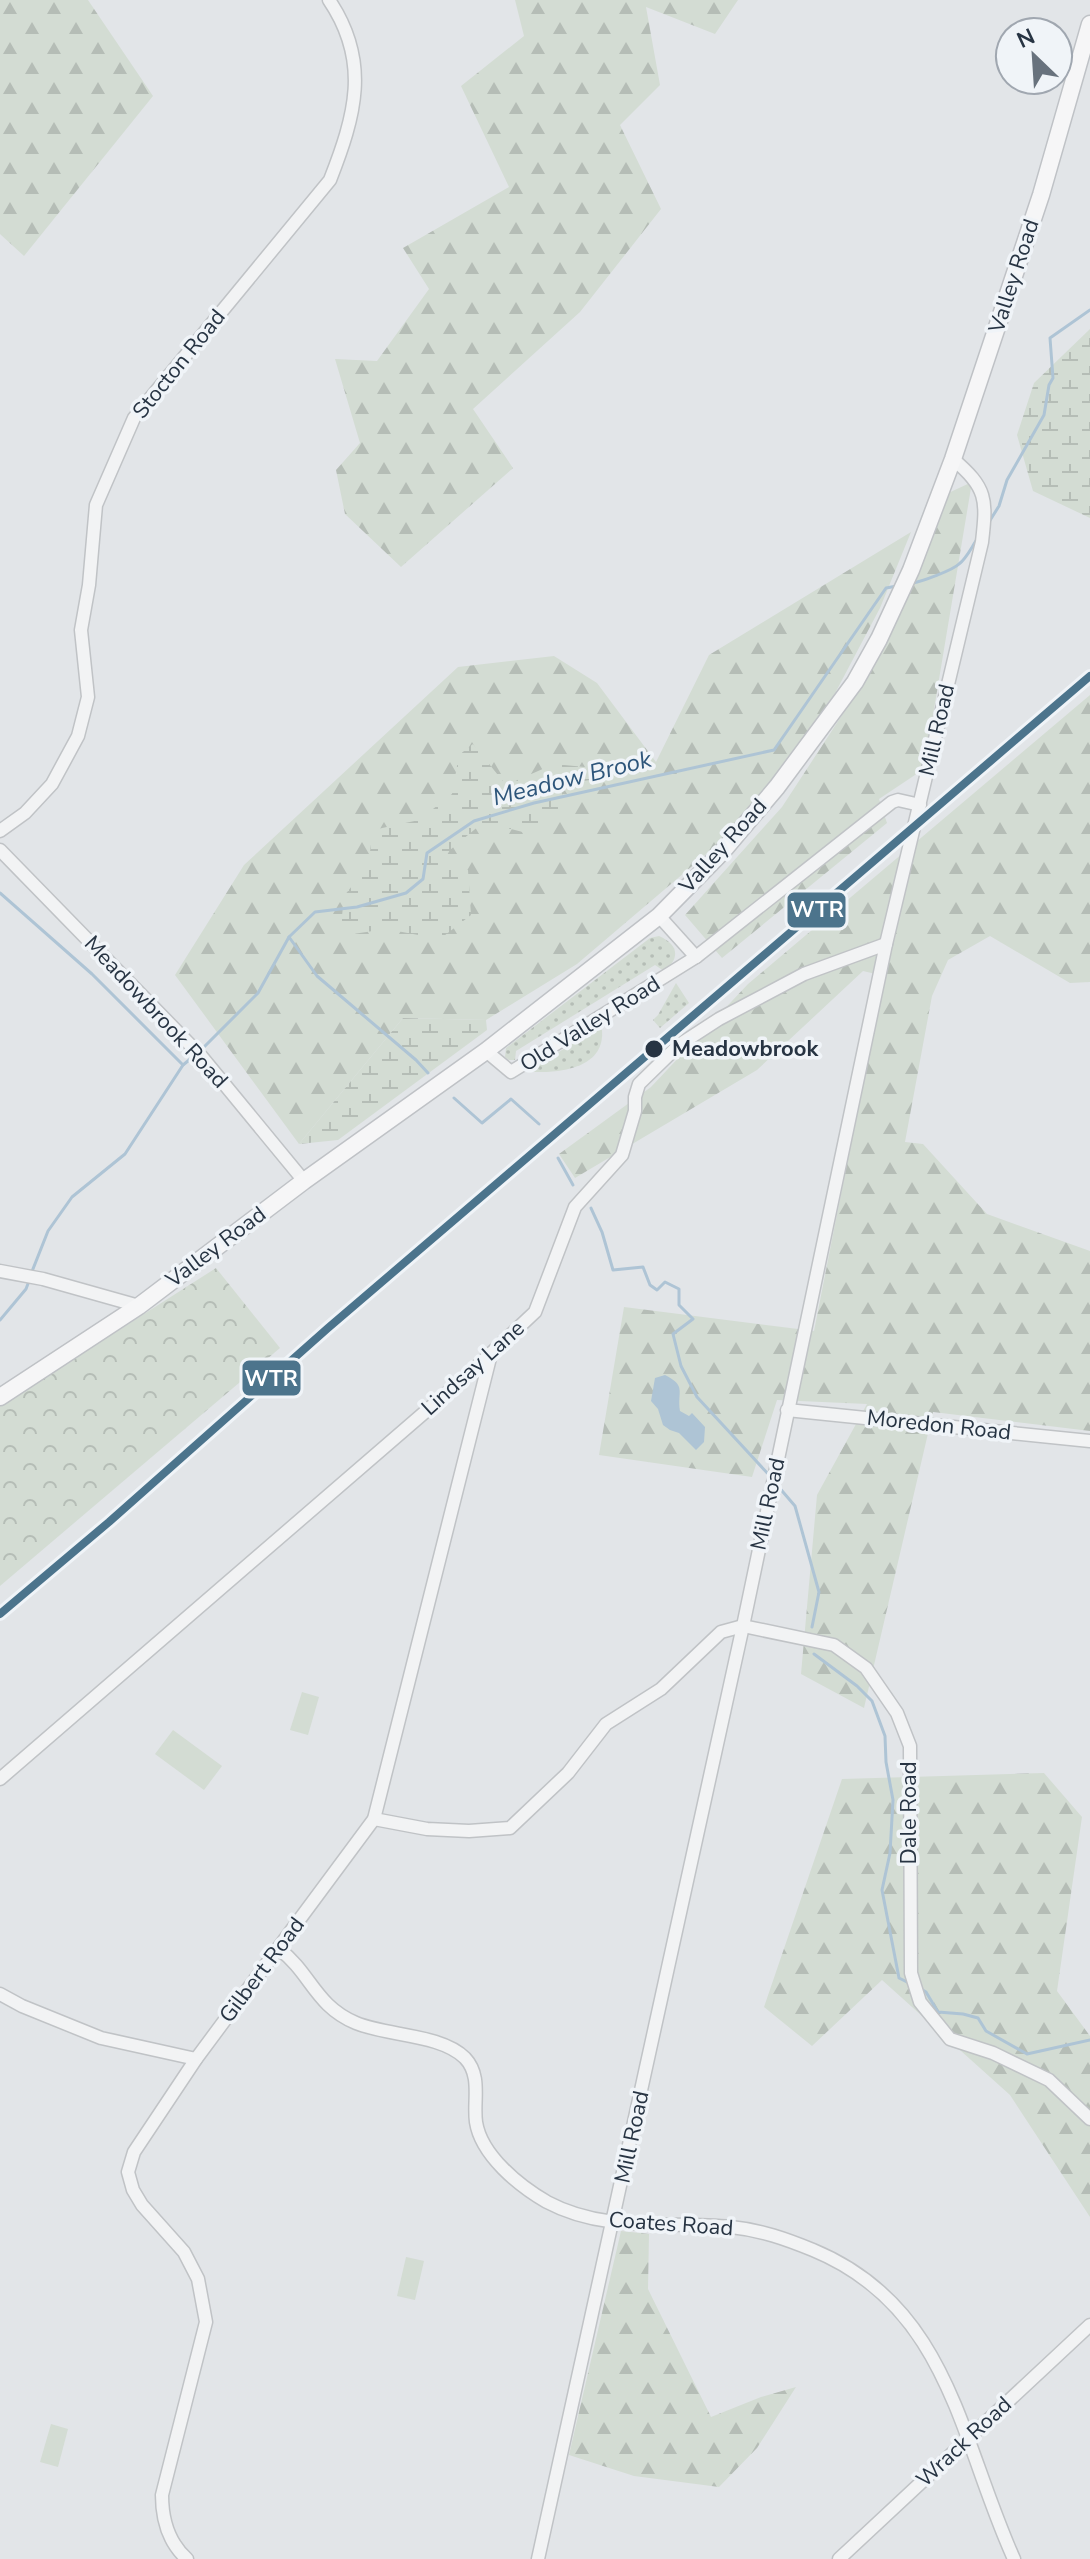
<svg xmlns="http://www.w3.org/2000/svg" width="1090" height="2559" font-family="'Nunito Sans',sans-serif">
<defs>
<pattern id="grass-dots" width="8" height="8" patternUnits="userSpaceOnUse" patternTransform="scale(2)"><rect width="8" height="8" fill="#d3dcd3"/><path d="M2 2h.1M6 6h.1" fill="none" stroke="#b5bdb6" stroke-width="1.8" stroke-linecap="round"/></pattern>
<pattern id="forest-firs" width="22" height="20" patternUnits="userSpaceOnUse" patternTransform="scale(2)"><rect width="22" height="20" fill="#d3dcd3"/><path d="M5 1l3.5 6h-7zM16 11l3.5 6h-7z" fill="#b5bdb6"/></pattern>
<pattern id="wetland-marsh" width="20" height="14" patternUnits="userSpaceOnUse" patternTransform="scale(2)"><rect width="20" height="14" fill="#d3dcd3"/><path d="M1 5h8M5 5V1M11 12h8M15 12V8" fill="none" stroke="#b5bdb6"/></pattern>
<pattern id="park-crowns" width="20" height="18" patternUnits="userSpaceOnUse" patternTransform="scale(2)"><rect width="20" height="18" fill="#d3dcd3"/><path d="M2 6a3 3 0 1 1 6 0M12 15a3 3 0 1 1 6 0" fill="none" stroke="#b5bdb6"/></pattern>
</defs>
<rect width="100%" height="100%" fill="#e2e5e8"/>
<g fill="url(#grass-dots)">
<path d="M659 936C678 944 681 958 664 971L655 965 516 1051 515 1060H509L505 1057 506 1048 650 938Z"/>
<polygon points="676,983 689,1003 660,1028 653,1020 658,1015"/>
<path d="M599 1028 602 1030C605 1068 561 1073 532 1072L530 1069Z"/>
</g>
<g fill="url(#forest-firs)">
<polygon points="0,0 88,0 153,96 24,256 0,234"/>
<polygon points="515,0 738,0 715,34 646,7 660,85 620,125 661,209 580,312 473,409 513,468 401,567 345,514 336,470 360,443 335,359 377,361 429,289 403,248 509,187 461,86 524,36"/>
<polygon points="972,482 924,769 879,799 887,823 722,958 685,915 782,807 865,680 944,495"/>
<polygon points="911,532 880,608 832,699 764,793 711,850 577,964 486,1020 403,1018 299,1144 175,975 244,865 458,667 554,656 597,683 656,762 709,655"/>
<polygon points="1090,695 1090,982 1070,983 990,936 948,960 932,996 905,1142 923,1144 987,1214 1090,1251 1090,1431 933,1412 864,1708 801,1674 817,1495 867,1404 777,1400 752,1477 599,1455 624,1307 814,1331 884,976 863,971 757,1070 575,1178 559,1154 651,1087 748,984"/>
<polygon points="1044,1773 1082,1817 1057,1991 1090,2036 1090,2217 1010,2095 882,1980 812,2046 764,2007 842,1779"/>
<polygon points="621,2231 649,2234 648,2289 711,2417 761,2397 796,2387 757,2448 719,2487 634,2476 569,2455"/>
</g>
<g fill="url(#wetland-marsh)">
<polygon points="1090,329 1090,518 1033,491 1017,435 1034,383"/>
<polygon points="473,744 506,785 554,764 616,770 617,775 562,785 563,815 542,820 538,836 511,829 480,825 450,850 441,865 468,870 471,915 440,939 386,929 340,936 344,896 368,866 373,830 419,820 452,794 459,755"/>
<polygon points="403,1018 486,1020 487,1030 338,1140 299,1144"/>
</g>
<polygon fill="url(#park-crowns)" points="216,1268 280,1348 0,1586 0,1406"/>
<g fill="#d3dcd3">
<polygon points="302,1692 319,1697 308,1735 290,1730"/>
<polygon points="173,1730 222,1766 204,1790 155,1754"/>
<polygon points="406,2257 424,2261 415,2300 397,2296"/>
<polygon points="51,2424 68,2429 58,2467 40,2462"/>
</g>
<path fill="#aec4d5" d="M665 1375C687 1386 677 1391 680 1411L689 1416 692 1413 705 1427 704 1442 696 1450 679 1433 670 1430 663 1425 658 1409 651 1401 655 1378Z"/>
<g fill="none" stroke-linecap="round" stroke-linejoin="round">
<g stroke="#aec4d5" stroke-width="3">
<polyline points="989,522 999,506 1007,480 1044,415 1049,385 1053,378 1050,338 1090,310"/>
<path d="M912 583C921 582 953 570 959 564 967 558 972 546 978 538"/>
<polyline points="0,893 92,974 183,1065"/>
<polyline points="289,937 317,976 416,1060 428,1073"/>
<polyline points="200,1051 258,993 289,937 315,912 357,907 406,893 423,879 427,853 474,821 534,803 774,750 886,588 897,586"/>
<polyline points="454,1098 482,1123 511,1099 539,1124"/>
<polyline points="558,1158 573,1185"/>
<polyline points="591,1208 602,1232 613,1270 643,1267 650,1285 657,1290 665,1282 679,1289 679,1305 693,1319 673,1334 681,1366 697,1397 770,1476"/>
<polyline points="31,1274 48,1231 72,1197 125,1154 183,1065 194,1056"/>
<polyline points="0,1320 26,1289 29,1281"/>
<polyline points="777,1485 795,1506 819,1592 812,1627"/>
<polyline points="814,1654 857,1686 872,1701 885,1736 886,1762 893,1800 890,1853 882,1890 899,1978 911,1984"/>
<polyline points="921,1989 926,1992 938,2012 963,2014 978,2018 986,2031 1027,2054 1090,2040"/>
</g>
<defs>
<g id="minor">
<path d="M0 831 25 813 52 784 78 736 88 697 81 630 89 585 96 505 134 418 330 180C355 116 371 62 329 0"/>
<polyline points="0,850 202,1057 304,1181"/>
<polyline points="659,916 696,957"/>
<polyline points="486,1051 511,1072 696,957 892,802 898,800 920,805"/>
<polyline points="0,1271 43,1279 139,1306"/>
<polyline points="787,1410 1090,1441"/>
<polyline points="0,1779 469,1374 535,1312 575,1207 622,1155 635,1111 635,1097 639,1084 679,1045 719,1019 804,974 886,944"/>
<polyline points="374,1819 427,1829 469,1831 510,1828 568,1773 606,1724 661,1689 721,1632 743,1626 834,1645 866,1668 897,1713 910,1746 911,1973 920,2002 950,2039 993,2053 1049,2080 1090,2119"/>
<path d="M279 1949C311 1973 315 2006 356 2023 387 2036 441 2034 465 2058 482 2076 473 2101 476 2122 481 2155 519 2186 547 2202 605 2233 669 2221 731 2227 761 2230 786 2239 813 2250 949 2306 960 2440 1014 2559"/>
<polyline points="0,1994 22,2006 101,2038 196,2059"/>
<path d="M187 2559C168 2542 162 2520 162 2495L206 2322 198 2279 184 2252 142 2205 133 2190 128 2172 134 2152 196 2059 374 1819 491 1354"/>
<path d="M538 2559 743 1626 886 944 982 542C987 499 987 488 953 459"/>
<polyline points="839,2559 1090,2325"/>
</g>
<polyline id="major" points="0,1397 139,1306 304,1181 486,1051 659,916 722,852 777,787 855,682 879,639 911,570 953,459 1041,195 1090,24"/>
</defs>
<use href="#minor" stroke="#c0c3c6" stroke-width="15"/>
<use href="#major" stroke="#bfc2c6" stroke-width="19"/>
<use href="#minor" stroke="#f2f3f4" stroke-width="12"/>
<use href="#major" stroke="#f6f6f7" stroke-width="16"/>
<defs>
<polyline id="rail-1" points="0,1614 109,1522 328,1328 1090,676"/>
</defs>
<use href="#rail-1" stroke="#f0f4f8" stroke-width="14"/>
<use href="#rail-1" stroke="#4c748c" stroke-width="8"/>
</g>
<circle fill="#273443" stroke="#f0f4f8" stroke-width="3" cx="654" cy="1049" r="10"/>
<g text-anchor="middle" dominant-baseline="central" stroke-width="7" stroke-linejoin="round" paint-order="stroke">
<g font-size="22" fill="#273443" stroke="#f0f4f8">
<text transform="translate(1014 276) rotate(-72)">Valley Road</text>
<text transform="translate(179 364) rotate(-51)">Stocton Road</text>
<text transform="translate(937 730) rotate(-77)">Mill Road</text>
<text transform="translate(723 846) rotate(-48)">Valley Road</text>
<text transform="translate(156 1012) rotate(47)">Meadowbrook Road</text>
<text transform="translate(590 1024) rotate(-32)">Old Valley Road</text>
<text transform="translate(216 1247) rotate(-37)">Valley Road</text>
<text transform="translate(473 1368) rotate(-42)">Lindsay Lane</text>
<text transform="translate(939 1425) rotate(6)">Moredon Road</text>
<text transform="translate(768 1504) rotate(-78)">Mill Road</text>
<text transform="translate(909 1813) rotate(-90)">Dale Road</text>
<text transform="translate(262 1970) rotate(-53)">Gilbert Road</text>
<text transform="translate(632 2137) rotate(-78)">Mill Road</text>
<text transform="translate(671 2224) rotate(4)">Coates Road</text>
<text transform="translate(964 2442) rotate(-43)">Wrack Road</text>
</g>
<g font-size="22" font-weight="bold" fill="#273443" stroke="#f0f4f8" text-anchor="start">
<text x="672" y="1049">Meadowbrook</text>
</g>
<g font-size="24" font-style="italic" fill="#2e567b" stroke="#f0f4f8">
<text transform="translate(572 778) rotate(-14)">Meadow Brook</text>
</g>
</g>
<g stroke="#f0f4f8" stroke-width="3">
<rect x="786" y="891" width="61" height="38" rx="8" fill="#4c748c"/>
<rect x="241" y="1359" width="61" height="38" rx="8" fill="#4c748c"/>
</g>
<g font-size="22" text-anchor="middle" font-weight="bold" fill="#fff">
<text x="817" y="917">WTR</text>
<text x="271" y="1386">WTR</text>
</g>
<g transform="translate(1034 56) rotate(335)"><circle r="38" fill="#f0f4f8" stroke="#a0a7b0" stroke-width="2"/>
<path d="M0-6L14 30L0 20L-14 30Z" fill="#68727d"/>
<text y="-12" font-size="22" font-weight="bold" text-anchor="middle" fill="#273443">N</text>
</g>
</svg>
